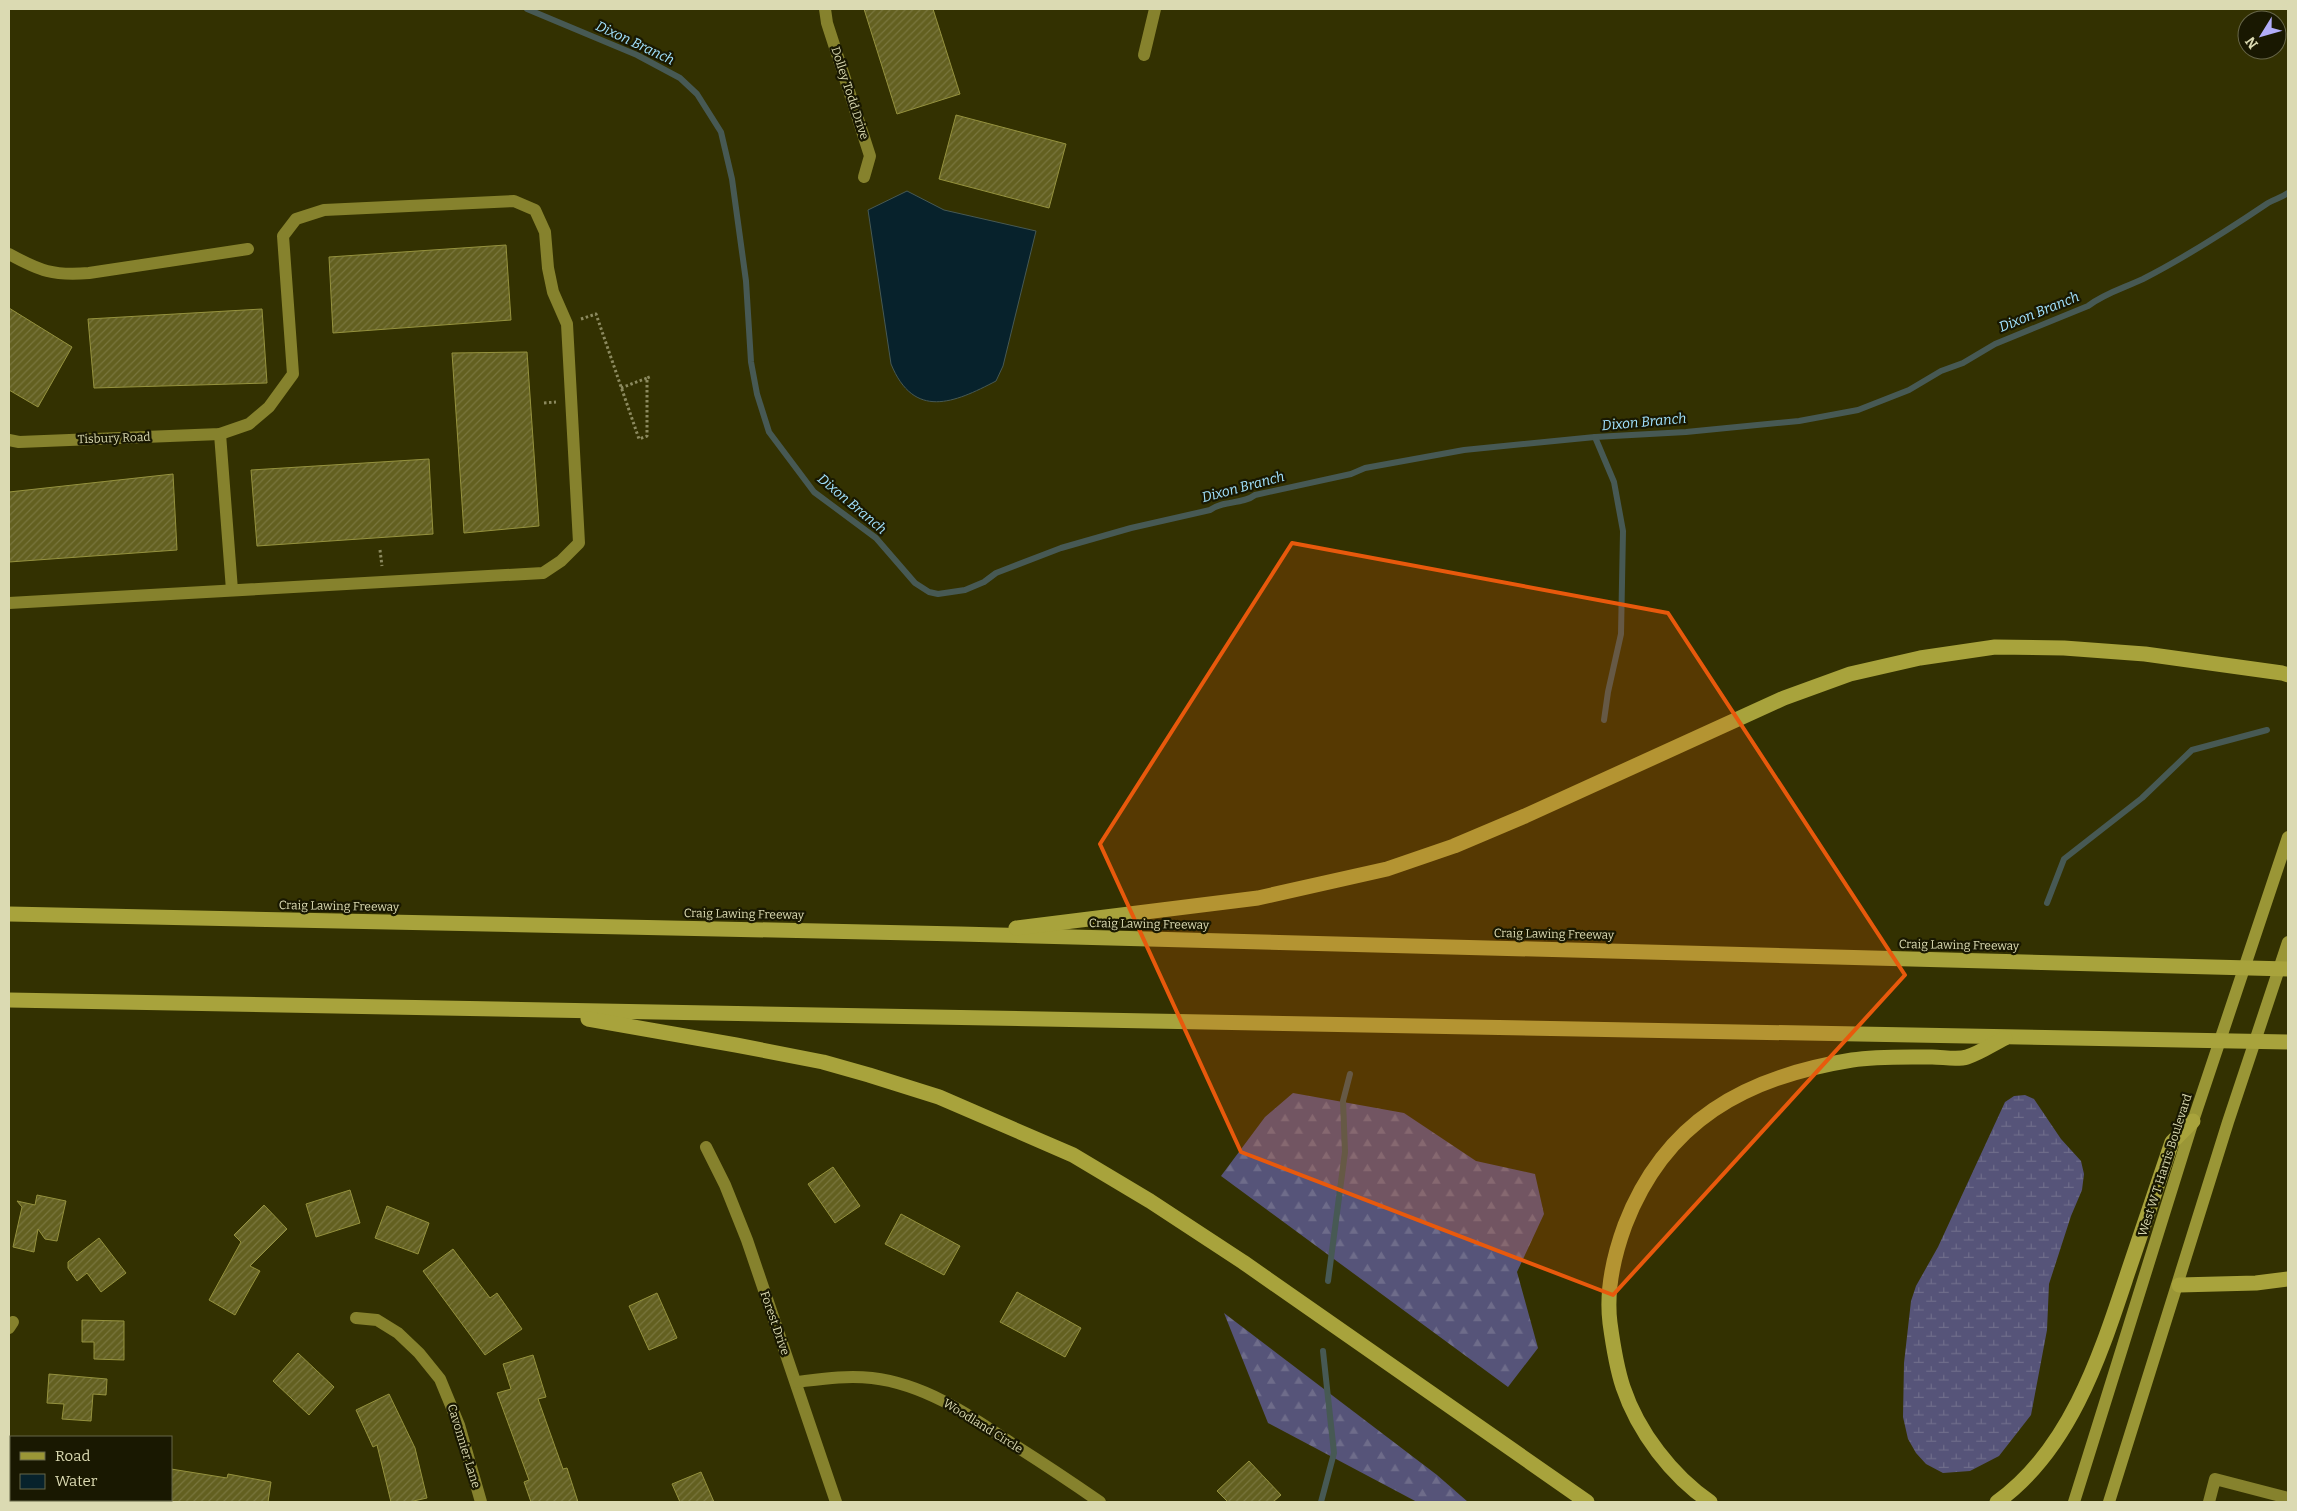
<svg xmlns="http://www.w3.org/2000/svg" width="2297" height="1511" font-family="Bitter,serif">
<defs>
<pattern id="forest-firs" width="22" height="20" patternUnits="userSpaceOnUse" patternTransform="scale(1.25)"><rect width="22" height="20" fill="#565479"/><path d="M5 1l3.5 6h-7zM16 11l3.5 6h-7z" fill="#6e6c8a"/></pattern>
<pattern id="wetland-marsh" width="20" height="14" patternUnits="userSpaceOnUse" patternTransform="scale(1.25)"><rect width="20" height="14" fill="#565479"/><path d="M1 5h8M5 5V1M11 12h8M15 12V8" fill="none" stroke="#6e6c8a"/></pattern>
<pattern id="building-hatch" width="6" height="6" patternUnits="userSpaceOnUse" patternTransform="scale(1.25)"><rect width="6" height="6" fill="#636020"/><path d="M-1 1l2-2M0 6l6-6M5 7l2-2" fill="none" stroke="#79763e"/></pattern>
</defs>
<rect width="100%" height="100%" fill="#333101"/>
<g fill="url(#forest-firs)">
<polygon points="1293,1093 1404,1113 1476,1161 1535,1174 1544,1214 1517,1272 1538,1348 1508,1387 1221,1176 1265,1117"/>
<polygon points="1224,1313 1437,1475 1468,1502 1417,1502 1268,1423"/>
</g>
<polygon fill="url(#wetland-marsh)" points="2025,1095 2034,1099 2061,1139 2081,1161 2084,1174 2082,1190 2071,1216 2049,1284 2047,1330 2031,1415 1999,1456 1970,1471 1943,1473 1926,1464 1916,1453 1908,1439 1903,1417 1904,1363 1911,1301 1916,1286 1938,1247 2005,1102 2014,1096"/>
<path fill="#07222c" stroke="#475954" d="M907 191 944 210 1036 231 1003 366 996 381C954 403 914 420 891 364L868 210Z"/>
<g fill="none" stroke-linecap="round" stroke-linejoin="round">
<g stroke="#475954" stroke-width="6">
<path d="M527 9 637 55 680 78 697 94 721 132 732 179 746 281 751 362 757 394 769 432 814 492 876 538 915 583 929 592 938 594 965 590 984 582 996 573 1061 548 1131 528 1210 510C1223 500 1242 505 1255 495L1351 474 1365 468 1464 450 1595 437 1686 432 1799 421 1858 410 1909 390 1941 371 1963 363 1995 344 2088 306C2105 293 2124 288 2143 279 2186 257 2228 230 2268 203 2275 199 2281 198 2288 193"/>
<polyline points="1595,437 1614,482 1623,531 1621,634 1608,692 1604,720"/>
<polyline points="2047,903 2064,859 2142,798 2192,750 2267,730"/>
<polyline points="1328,1281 1345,1152 1343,1101 1350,1074"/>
<polyline points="1321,1502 1334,1453 1323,1351"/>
</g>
</g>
<g fill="url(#building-hatch)" stroke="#95923e">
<polygon points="864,9 933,9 960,94 897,114"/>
<polygon points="956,115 1066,144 1049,208 939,179"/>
<polygon points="506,245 511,320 333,333 329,257"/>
<polygon points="9,308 72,347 38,407 9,390"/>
<polygon points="262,309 267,383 94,388 88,319"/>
<polygon points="527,352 539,526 464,533 452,353"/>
<polygon points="429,459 433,534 257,546 251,470"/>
<polygon points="173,474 177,550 9,562 9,492"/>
<polygon points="833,1167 860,1206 835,1223 808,1184"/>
<polygon points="350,1190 360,1223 316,1237 306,1204"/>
<polygon points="37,1195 66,1201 57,1241 45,1239 38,1229 34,1252 13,1247 22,1207 17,1201 35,1205"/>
<polygon points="264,1205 287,1229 250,1266 260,1271 235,1315 209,1300 241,1242 234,1235"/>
<polygon points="387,1206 429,1223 418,1254 375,1238"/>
<polygon points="901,1214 960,1246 944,1275 885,1244"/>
<polygon points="99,1238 126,1273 101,1292 87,1273 77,1281 68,1268 68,1262"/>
<polygon points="453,1249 490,1298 497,1293 522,1329 485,1355 423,1271"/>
<polygon points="1017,1292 1081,1328 1065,1357 1000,1322"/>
<polygon points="657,1293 677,1338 649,1350 629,1306"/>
<polygon points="82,1320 124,1321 124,1360 94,1359 94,1342 82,1342"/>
<polygon points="298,1353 334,1387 309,1415 273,1381"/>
<polygon points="533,1355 546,1397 538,1399 563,1469 567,1468 578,1502 531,1502 524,1482 529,1480 497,1393 511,1389 503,1364"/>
<polygon points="49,1374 107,1379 106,1395 93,1394 91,1421 62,1419 64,1404 47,1403"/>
<polygon points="389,1394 415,1448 427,1498 409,1502 391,1502 377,1445 373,1447 356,1410"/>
<polygon points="1249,1461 1281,1495 1273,1502 1228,1502 1217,1491"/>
<polygon points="171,1469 227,1478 228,1474 271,1482 268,1502 171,1502"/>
<polygon points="701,1472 714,1502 680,1502 672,1484"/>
</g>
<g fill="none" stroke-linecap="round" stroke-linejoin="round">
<g stroke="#8c8a5f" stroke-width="3" stroke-dasharray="2.5 2.5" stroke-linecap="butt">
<polyline points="581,319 596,314 639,439 647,436 647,378 652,376"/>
<polyline points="621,388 647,378"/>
<polyline points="544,403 556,402"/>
<polyline points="380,550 382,566"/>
</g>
<g stroke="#86822d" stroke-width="12">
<polyline points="825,9 827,23 870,156 864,177"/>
<polyline points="1144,55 1155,9"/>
<path d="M9 254C40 271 53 276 89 273L248 249"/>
<polyline points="220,434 232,590"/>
<polyline points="9,440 19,442 220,434 249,424 269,407 293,374 283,236 296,219 324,210 514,201 535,210 545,232 548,268 553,292 567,324 579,543 561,561 543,573 9,603"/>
<polyline points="706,1147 725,1185 747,1240 836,1502"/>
<polyline points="356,1318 377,1320 398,1333 419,1353 440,1379 459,1425 481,1502"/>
<polyline points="9,1328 13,1322"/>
<path d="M796 1382C821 1379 846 1375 872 1378 924 1384 968 1414 1011 1443 1041 1462 1071 1482 1100 1502"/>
<polyline points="2209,1502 2215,1479 2288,1498"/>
</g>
<g stroke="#9a9636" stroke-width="12">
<polyline points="2074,1502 2193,1121 2288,837"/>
<polyline points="2109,1502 2228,1122 2288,942"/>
</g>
<g stroke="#a8a33c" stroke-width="15">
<polyline points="9,914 960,934 2288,969"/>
<polyline points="1016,928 1258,898 1387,869 1454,846 1525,816 1784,698 1850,674 1920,658 1995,647 2064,648 2145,654 2282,673 2288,675"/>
<polyline points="9,1000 2288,1042"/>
<polyline points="588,1019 736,1045 823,1062 869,1075 939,1097 1073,1155 1150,1201 1243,1262 1587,1502"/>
<polyline points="2179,1285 2256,1283 2288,1279"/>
<path d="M1710 1502C1672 1476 1638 1432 1623 1387 1616 1366 1613 1345 1610 1323 1606 1291 1614 1255 1625 1225 1665 1121 1745 1077 1852 1060 1877 1056 1907 1057 1932 1057 1943 1057 1957 1060 1967 1057 1980 1053 1993 1044 2005 1038"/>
<path d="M1997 1502C2070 1450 2100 1356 2127 1275 2142 1230 2157 1186 2172 1142L2193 1121"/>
</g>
</g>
<path fill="#e8590c" fill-opacity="0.2" stroke="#e8590c" stroke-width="4" stroke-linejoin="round" d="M1292 543 1668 613 1905 975 1613 1295 1241 1152 1100 844Z"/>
<g text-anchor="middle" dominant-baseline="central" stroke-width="4.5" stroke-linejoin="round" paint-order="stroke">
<g font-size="12" fill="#dbdab2" stroke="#191801">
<text transform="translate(850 93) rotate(72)">Dolley Todd Drive</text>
<text transform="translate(114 438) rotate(-2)">Tisbury Road</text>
<text transform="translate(339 906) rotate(1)">Craig Lawing Freeway</text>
<text transform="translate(744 914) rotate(1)">Craig Lawing Freeway</text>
<text transform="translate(1149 924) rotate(1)">Craig Lawing Freeway</text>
<text transform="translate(1554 934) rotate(1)">Craig Lawing Freeway</text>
<text transform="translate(1959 945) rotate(1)">Craig Lawing Freeway</text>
<text transform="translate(2165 1165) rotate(-72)">West W T Harris Boulevard</text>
<text transform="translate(775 1323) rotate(71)">Forest Drive</text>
<text transform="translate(983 1426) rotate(32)">Woodland Circle</text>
<text transform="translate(464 1446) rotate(73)">Cavonnier Lane</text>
</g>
<g font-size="14" font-style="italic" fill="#a2e2fe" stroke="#191801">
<text transform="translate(635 43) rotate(25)">Dixon Branch</text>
<text transform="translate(2039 312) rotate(-22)">Dixon Branch</text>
<text transform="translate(1644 422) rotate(-5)">Dixon Branch</text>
<text transform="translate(1243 487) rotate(-15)">Dixon Branch</text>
<text transform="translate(852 504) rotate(40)">Dixon Branch</text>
</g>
</g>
<rect width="2297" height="1511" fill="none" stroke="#dbdab2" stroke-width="20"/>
<rect x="10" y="1436" width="162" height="65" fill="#191801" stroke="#676648"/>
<rect x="20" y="1452" width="25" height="8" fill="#9a9636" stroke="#676648"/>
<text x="55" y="1461" font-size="15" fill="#dbdab2">Road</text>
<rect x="20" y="1474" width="25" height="15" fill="#07222c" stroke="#676648"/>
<text x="55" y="1486" font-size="15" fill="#dbdab2">Water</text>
<g transform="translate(2262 35) rotate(233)"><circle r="24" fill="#191801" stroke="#676648"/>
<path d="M0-4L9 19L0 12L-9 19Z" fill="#b2adf9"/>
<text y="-8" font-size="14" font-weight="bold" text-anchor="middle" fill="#dbdab2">N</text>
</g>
</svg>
